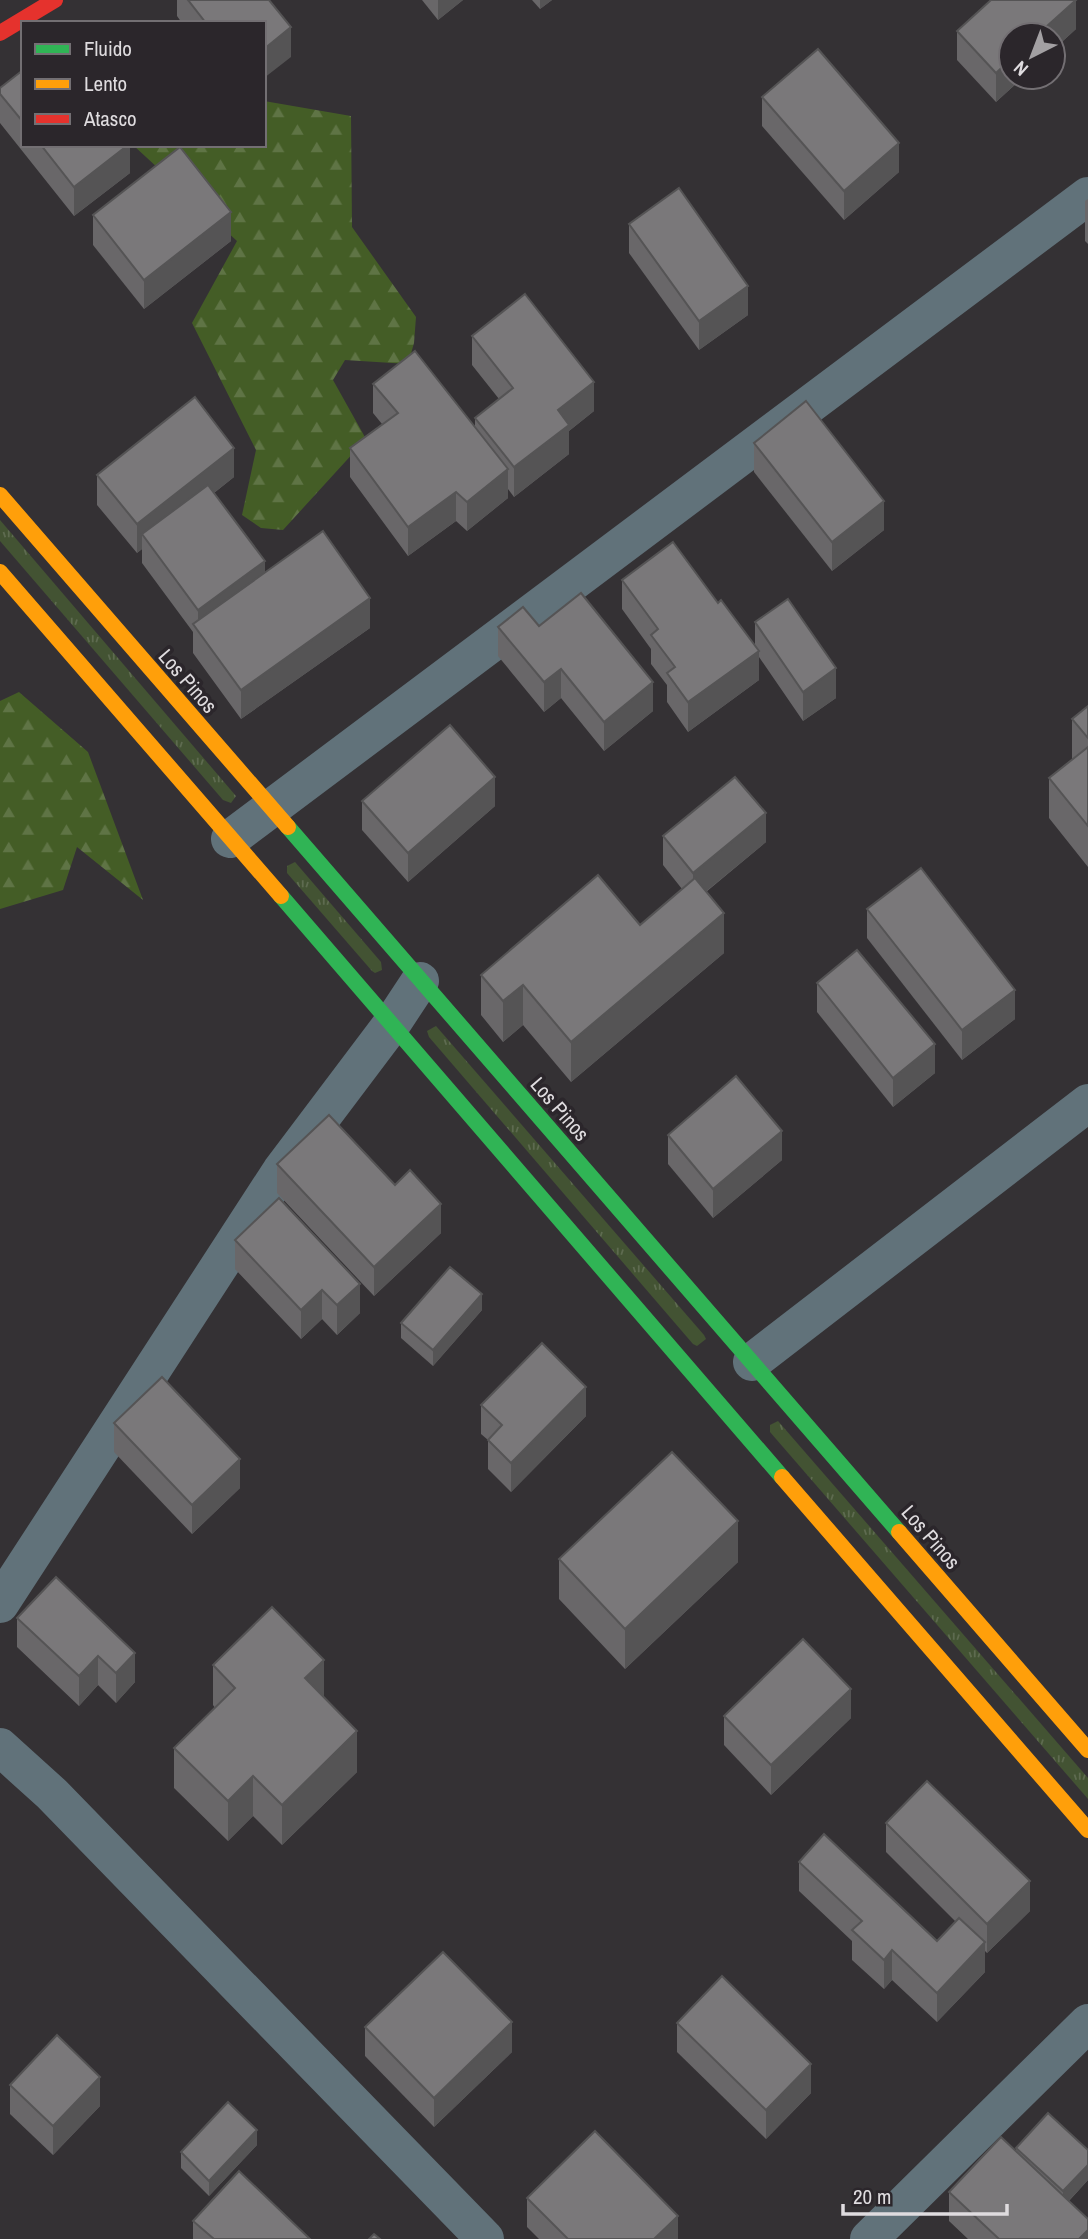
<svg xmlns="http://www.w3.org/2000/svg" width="1088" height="2239" font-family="'Archivo Narrow',sans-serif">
<defs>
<pattern id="grass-tufts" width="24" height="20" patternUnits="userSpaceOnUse" patternTransform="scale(1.75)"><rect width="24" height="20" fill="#435333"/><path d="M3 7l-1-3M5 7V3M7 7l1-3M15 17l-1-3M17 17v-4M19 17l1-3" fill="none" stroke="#5e6b50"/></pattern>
<pattern id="forest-firs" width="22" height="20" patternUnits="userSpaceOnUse" patternTransform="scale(1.75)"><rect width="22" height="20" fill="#445d26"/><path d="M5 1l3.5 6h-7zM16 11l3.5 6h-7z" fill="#5f7445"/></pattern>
</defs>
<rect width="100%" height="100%" fill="#343134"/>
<g fill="url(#grass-tufts)">
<polygon points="0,520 236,796 231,803 223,800 0,541"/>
<polygon points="295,862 381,962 382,970 375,973 372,971 287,873 287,866"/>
<polygon points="436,1026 704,1335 706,1339 697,1346 693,1344 429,1037 427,1031"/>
<polygon points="778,1421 1088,1778 1088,1799 770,1432 770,1425"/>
</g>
<g fill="url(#forest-firs)">
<polygon points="264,101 351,116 352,227 416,317 414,343 408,364 345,360 333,380 366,439 283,530 261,528 242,515 256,450 192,323 237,241 133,145 264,145"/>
<polygon points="19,692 88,752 143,900 77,847 63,890 0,909 0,701"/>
</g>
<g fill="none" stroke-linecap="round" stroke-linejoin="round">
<g stroke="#61727a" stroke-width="38">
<polyline points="230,839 1088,196"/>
<polyline points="752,1362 1088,1103"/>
<polyline points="0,1604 281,1171 391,1025 420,981"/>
<polyline points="0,1747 52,1794 485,2239"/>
<polyline points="869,2239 1088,2023"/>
</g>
<g stroke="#30b455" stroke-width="16">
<polyline points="288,827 899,1532"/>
<polyline points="281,896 782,1477"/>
</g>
<g stroke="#ff9f0a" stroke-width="16">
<polyline points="0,495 288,827"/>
<polyline points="0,572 281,896"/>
<polyline points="782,1477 1088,1830"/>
<polyline points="899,1532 1088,1750"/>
</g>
<polyline stroke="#e5322d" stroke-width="16" points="0,33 55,0"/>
</g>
<g fill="#696769">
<polygon points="177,0 269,0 291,57 264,23 182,23 177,16"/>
<polygon points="422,0 463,0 438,20"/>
<polygon points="532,0 552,0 540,9"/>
<polygon points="1076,29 996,102 957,60 957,31"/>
<polygon points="23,70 23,145 130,145 130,173 74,216 0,123 0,88"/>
<polygon points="762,97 899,172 844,220 762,126"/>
<polygon points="1088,199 1088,244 1085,241 1085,201"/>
<polygon points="93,215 231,241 144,309 93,245"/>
<polygon points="629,224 748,315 699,350 629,253"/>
<polygon points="472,336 594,411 569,431 569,454 514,497 508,489 508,498 467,531 456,521 408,556 350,477 350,448 382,424 373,413 373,384 475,427 475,418 499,399 472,365"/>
<polygon points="754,443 884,530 832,571 754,472"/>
<polygon points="97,475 234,477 214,493 265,573 370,628 241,719 193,653 193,632 142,563 142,549 137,553 97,505"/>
<polygon points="622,580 718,603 755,646 755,622 836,698 803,721 759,657 759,680 688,732 667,702 667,685 651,664 651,649 622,609"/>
<polygon points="539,626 653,711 604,751 561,698 544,712 498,656 498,627"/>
<polygon points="1088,706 1088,867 1049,818 1049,778 1072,759 1072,719"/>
<polygon points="362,801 495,806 408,882 362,830"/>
<polygon points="663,836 766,842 706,892 724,953 571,1082 523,1025 503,1042 481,1015 481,975 640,925 682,889 663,865"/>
<polygon points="867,909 1015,1019 962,1060 867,938"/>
<polygon points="817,983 935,1073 893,1107 817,1012"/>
<polygon points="668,1135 782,1160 713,1218 668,1164"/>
<polygon points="277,1164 395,1185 441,1233 374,1296 277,1193"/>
<polygon points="279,1198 360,1313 337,1335 322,1319 301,1339 235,1269 235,1240"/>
<polygon points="482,1310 433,1366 401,1338 401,1323"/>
<polygon points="481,1405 586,1416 511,1492 488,1469 488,1440 481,1434"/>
<polygon points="114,1423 240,1488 192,1534 114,1452"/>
<polygon points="559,1559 738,1562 625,1669 559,1599"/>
<polygon points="56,1577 135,1682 116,1703 98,1685 79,1706 17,1647 17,1618"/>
<polygon points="213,1665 324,1697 357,1772 282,1845 253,1816 228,1841 174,1788 174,1748 215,1708 213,1705"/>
<polygon points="724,1716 851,1718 771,1795 724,1745"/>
<polygon points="886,1823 1030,1911 987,1953 985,1951 985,1972 937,2022 892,1980 884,1989 852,1960 852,1941 799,1891 799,1862 937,1941 956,1922 886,1852"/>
<polygon points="677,2023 811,2093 766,2139 677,2052"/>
<polygon points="365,2027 512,2052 434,2127 365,2056"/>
<polygon points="10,2085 100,2106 53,2155 10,2114"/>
<polygon points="257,2145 209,2196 181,2168 181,2152"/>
<polygon points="1016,2148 1088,2150 1088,2180 1069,2201 1088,2239 968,2239 949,2221 949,2192 1016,2151"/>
<polygon points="527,2198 678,2239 539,2239 527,2227"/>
<polygon points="193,2221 310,2239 193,2239"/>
</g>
<g fill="#555455">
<polygon points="438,0 463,0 438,20"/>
<polygon points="540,0 552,0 540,9"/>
<polygon points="1076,0 1076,29 1053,50 1053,35 1037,35"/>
<polygon points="291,27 291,57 264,78 264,49"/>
<polygon points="1011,59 1011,77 1023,77 996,102 996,73"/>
<polygon points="899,143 899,172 844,220 844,191"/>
<polygon points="128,145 130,145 130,173 74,216 74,187"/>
<polygon points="231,212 231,241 144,309 144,280"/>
<polygon points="748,286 748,315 699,350 699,321"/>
<polygon points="594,382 594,411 569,431 569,454 514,497 514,467 558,410"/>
<polygon points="234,448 234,477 149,544 142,534 142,549 137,553 137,524"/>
<polygon points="508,469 508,498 467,531 467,502"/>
<polygon points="456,492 456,521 408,556 408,527"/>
<polygon points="884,501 884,530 832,571 832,542"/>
<polygon points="265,561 265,590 198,630 198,610"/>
<polygon points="370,598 370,628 241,719 241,690"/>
<polygon points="759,651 759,680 688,732 688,702"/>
<polygon points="836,668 836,698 803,721 803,692"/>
<polygon points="561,669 561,698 544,712 544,682"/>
<polygon points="653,682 653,711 604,751 604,722"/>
<polygon points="495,777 495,806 408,882 408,853"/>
<polygon points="766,813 766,842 693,902 693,873"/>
<polygon points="724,913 724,953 571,1082 571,1042"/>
<polygon points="523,985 523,1025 503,1042 503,1001"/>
<polygon points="1015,990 1015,1019 962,1060 962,1030"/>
<polygon points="935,1044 935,1073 893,1107 893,1078"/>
<polygon points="782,1131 782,1160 713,1218 713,1189"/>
<polygon points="441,1204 441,1233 374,1296 374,1267"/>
<polygon points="360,1284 360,1313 337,1335 337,1305"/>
<polygon points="322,1290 322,1319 301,1339 301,1310"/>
<polygon points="482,1294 482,1310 433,1366 433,1350"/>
<polygon points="586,1387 586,1416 511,1492 511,1463"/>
<polygon points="240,1459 240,1488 192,1534 192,1505"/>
<polygon points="738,1521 738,1562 625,1669 625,1629"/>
<polygon points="135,1653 135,1682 116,1703 116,1673"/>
<polygon points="98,1656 98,1685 79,1706 79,1676"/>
<polygon points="324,1660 324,1700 305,1678"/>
<polygon points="851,1689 851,1718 771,1795 771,1765"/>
<polygon points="357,1731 357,1772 282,1845 282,1805"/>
<polygon points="253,1776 253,1816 228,1841 228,1801"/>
<polygon points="1030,1881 1030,1911 987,1953 987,1924"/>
<polygon points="985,1942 985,1972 937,2022 937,1993"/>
<polygon points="892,1950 892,1980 884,1989 884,1960"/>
<polygon points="512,2022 512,2052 434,2127 434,2098"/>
<polygon points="811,2064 811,2093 766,2139 766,2110"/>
<polygon points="100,2077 100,2106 53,2155 53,2126"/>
<polygon points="257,2130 257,2145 209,2196 209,2181"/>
<polygon points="1088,2165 1088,2180 1063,2207 1063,2191"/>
<polygon points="678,2216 678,2239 654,2239"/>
<polygon points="1088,2230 1088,2239 1079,2239"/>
</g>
<g fill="#7a787a" stroke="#555455" stroke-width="2">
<polygon points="188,0 269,0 291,27 264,49 264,23 206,23"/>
<polygon points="991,0 1076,0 1037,35 1011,35 1011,59 996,73 957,31"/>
<polygon points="818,49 899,143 844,191 762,97"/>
<polygon points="23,70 23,122 0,94 0,88"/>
<polygon points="41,145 128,145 74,187"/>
<polygon points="180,147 231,212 144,280 93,215"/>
<polygon points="679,188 748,286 699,321 629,224"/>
<polygon points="525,294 594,382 558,410 569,425 514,467 475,418 513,388 472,336"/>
<polygon points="415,351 508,469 467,502 456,492 408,527 350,448 398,413 373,384"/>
<polygon points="195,397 234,448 137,524 97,475"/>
<polygon points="806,401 884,501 832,542 754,443"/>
<polygon points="208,485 265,561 198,610 142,534"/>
<polygon points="323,531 370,598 241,690 193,624"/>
<polygon points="673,542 718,603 721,600 759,651 688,702 667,673 675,667 651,635 658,629 622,580"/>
<polygon points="581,593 653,682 604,722 561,669 544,682 498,627 523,607 539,626"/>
<polygon points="788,599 836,668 803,692 755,622"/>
<polygon points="1088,706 1088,738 1072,719"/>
<polygon points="450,725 495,777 408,853 362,801"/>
<polygon points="1088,747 1088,826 1049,778"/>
<polygon points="735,777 766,813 693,873 663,836"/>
<polygon points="921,868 1015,990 962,1030 867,909"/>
<polygon points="598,875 640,925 695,878 724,913 571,1042 523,985 503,1001 481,975"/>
<polygon points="857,950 935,1044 893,1078 817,983"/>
<polygon points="736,1076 782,1131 713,1189 668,1135"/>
<polygon points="329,1115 395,1185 410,1170 441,1204 374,1267 277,1164"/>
<polygon points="279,1198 360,1284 337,1305 322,1290 301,1310 235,1240"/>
<polygon points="450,1267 482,1294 433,1350 401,1323"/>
<polygon points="542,1343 586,1387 511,1463 488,1440 502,1425 481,1405"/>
<polygon points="162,1377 240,1459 192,1505 114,1423"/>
<polygon points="672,1452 738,1521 625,1629 559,1559"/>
<polygon points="56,1577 135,1653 116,1673 98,1656 79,1676 17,1618"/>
<polygon points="272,1607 324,1660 305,1678 357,1731 282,1805 253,1776 228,1801 174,1748 235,1688 213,1665"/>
<polygon points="803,1639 851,1689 771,1765 724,1716"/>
<polygon points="927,1781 1030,1881 987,1924 886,1823"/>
<polygon points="824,1834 937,1941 959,1918 985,1942 937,1993 892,1950 884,1960 852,1930 862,1921 799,1862"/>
<polygon points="443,1952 512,2022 434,2098 365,2027"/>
<polygon points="722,1976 811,2064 766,2110 677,2023"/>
<polygon points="57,2035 100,2077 53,2126 10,2085"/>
<polygon points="228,2102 257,2130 209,2181 181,2152"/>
<polygon points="1048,2113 1088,2150 1088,2165 1063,2191 1016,2148"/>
<polygon points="595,2131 678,2216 654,2239 568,2239 527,2198"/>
<polygon points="1001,2137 1088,2219 1088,2230 1079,2239 999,2239 949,2192"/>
<polygon points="239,2171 310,2239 214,2239 193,2221"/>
<polygon points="374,2234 380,2239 369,2239"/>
</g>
<g text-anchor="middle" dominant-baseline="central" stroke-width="7" stroke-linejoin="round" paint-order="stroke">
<g font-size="21" fill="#dfdcdf" stroke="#2b262b">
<text transform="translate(188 681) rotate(49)">Los Pinos</text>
<text transform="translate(560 1109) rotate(49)">Los Pinos</text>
<text transform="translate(931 1537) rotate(49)">Los Pinos</text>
</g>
</g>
<rect x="21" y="21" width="245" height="126" fill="#2b262b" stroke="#736f73" stroke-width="2"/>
<rect x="35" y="44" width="35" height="10" fill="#30b455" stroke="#736f73" stroke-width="2"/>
<text x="84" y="56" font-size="21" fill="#dfdcdf">Fluido</text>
<rect x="35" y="79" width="35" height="10" fill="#ff9f0a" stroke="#736f73" stroke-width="2"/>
<text x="84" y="91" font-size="21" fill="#dfdcdf">Lento</text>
<rect x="35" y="114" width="35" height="10" fill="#e5322d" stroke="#736f73" stroke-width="2"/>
<text x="84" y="126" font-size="21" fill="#dfdcdf">Atasco</text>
<g transform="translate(1032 56) rotate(222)"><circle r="33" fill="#2b262b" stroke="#736f73" stroke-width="2"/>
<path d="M0-5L12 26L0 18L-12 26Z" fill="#a3a0a3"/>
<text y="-10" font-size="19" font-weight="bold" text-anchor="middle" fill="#dfdcdf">N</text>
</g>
<path d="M843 2204v10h164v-10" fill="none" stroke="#dfdcdf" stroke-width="3.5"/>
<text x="853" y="2204" font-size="21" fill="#dfdcdf" stroke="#2b262b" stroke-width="5" paint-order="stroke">20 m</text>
</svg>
